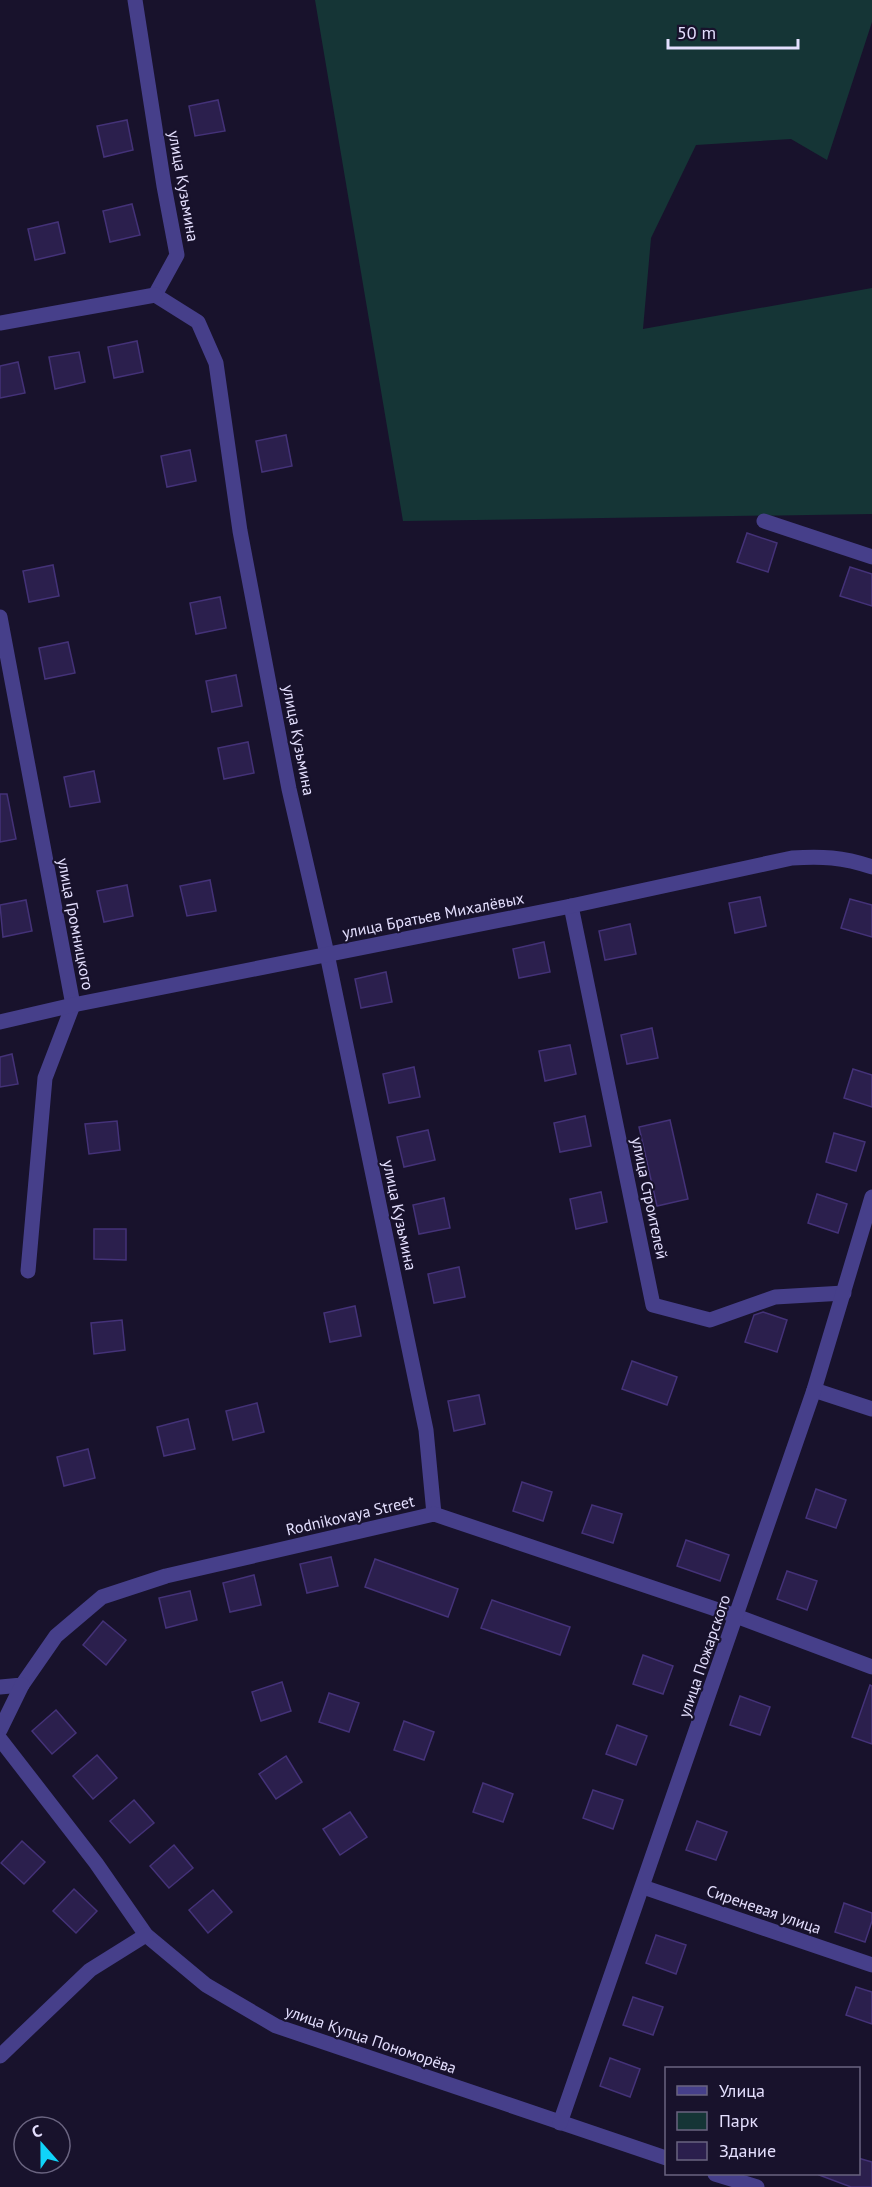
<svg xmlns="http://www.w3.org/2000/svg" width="872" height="2187" font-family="'PT Sans',sans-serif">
<rect width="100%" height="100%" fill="#18122c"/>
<polygon fill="#153536" points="315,0 872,0 872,22 827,160 791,139 696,145 651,238 643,329 872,288 872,514 403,521"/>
<g fill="#2b1f4d" stroke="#443278" stroke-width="1.5">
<polygon points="218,100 225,131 195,136 189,106"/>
<polygon points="127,120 133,150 104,157 97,126"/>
<polygon points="132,204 140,235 110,242 103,211"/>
<polygon points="58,222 65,253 35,260 28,229"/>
<polygon points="137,341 143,372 114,378 108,347"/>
<polygon points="79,352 85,382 55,389 49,357"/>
<polygon points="18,362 25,393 0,398 0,366"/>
<polygon points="286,435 292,466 262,472 256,441"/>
<polygon points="190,450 196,481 167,487 161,456"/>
<polygon points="747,533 777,543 768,572 737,562"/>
<polygon points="53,565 59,596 29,602 23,571"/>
<polygon points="850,567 872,574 872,606 840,596"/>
<polygon points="220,597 226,628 196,634 190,603"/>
<polygon points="68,642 75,673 45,679 39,648"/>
<polygon points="236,675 242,706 212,712 206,681"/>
<polygon points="248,742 254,773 224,779 218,748"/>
<polygon points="94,771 100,802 70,807 64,777"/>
<polygon points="0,794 7,794 16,839 0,842"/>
<polygon points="210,880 216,911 187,916 180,886"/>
<polygon points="127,885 133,916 104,922 97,891"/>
<polygon points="760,897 766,926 735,933 729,903"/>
<polygon points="850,899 872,905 872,937 841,928"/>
<polygon points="26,900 32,931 3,937 0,905"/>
<polygon points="630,924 636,954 605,960 599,931"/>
<polygon points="544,942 550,972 519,978 513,949"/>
<polygon points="386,972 392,1002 361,1008 355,979"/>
<polygon points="652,1028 658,1058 627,1064 621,1035"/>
<polygon points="570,1045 576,1074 545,1081 539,1051"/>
<polygon points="12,1054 18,1084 0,1087 0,1057"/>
<polygon points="414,1067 420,1097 389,1103 383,1074"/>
<polygon points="853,1069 872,1075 872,1107 844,1098"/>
<polygon points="585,1116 591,1146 560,1152 554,1123"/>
<polygon points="670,1120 688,1199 657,1206 639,1127"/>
<polygon points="117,1121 120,1150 89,1154 85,1124"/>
<polygon points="428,1130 435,1160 404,1167 397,1137"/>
<polygon points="834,1133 865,1142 856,1171 826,1162"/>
<polygon points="601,1192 607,1222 576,1229 570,1199"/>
<polygon points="817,1194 847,1204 838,1233 808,1223"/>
<polygon points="444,1198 450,1228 419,1234 413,1205"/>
<polygon points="94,1229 126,1229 126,1260 94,1259"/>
<polygon points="459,1267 465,1297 434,1303 428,1274"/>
<polygon points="355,1306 361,1336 330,1342 324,1313"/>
<polygon points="763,1312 787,1320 777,1352 745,1342 754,1315"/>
<polygon points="122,1320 125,1350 94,1354 91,1323"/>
<polygon points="632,1361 677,1377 667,1405 622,1389"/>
<polygon points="479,1395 485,1424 454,1431 448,1401"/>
<polygon points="257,1403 264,1432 233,1440 226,1411"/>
<polygon points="188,1419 195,1449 164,1456 157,1427"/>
<polygon points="88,1449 95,1478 64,1486 57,1457"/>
<polygon points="522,1482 552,1492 543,1521 513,1511"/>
<polygon points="816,1489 846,1500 836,1528 806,1518"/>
<polygon points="592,1505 622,1514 613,1543 582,1533"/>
<polygon points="686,1540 729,1555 720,1581 677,1566"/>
<polygon points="331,1557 338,1586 307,1593 300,1564"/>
<polygon points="375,1559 458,1589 448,1617 365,1587"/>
<polygon points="787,1571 817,1581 807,1610 777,1599"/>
<polygon points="254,1575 261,1605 230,1612 223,1583"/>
<polygon points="190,1591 197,1620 166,1628 159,1598"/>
<polygon points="492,1600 570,1627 560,1655 481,1628"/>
<polygon points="103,1621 126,1640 106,1665 83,1645"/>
<polygon points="643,1655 673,1666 663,1694 633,1684"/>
<polygon points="282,1682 291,1711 261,1721 252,1692"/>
<polygon points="870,1685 872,1686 872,1744 852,1737"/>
<polygon points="329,1693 359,1703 349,1732 319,1722"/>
<polygon points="740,1696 770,1707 760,1735 730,1725"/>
<polygon points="56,1710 76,1733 52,1754 32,1731"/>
<polygon points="404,1721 434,1732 424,1760 394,1750"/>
<polygon points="617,1725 647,1736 636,1765 606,1754"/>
<polygon points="97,1755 117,1778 93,1799 73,1776"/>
<polygon points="286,1756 302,1782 276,1799 259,1774"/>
<polygon points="483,1783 513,1794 503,1822 473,1812"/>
<polygon points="593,1790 623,1800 613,1829 583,1818"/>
<polygon points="134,1800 154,1823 130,1843 110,1821"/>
<polygon points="350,1812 367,1837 340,1855 323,1829"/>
<polygon points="697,1821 727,1832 716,1860 686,1850"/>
<polygon points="22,1841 45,1862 24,1884 1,1863"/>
<polygon points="174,1845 193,1868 169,1888 150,1866"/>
<polygon points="74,1889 97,1911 76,1933 53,1911"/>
<polygon points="213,1890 232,1912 208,1933 189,1910"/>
<polygon points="844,1903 872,1913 872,1921 865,1942 835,1932"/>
<polygon points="656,1935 686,1945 676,1974 646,1963"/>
<polygon points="856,1987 872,1992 872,2024 846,2015"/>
<polygon points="633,1997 663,2007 653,2035 623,2025"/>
<polygon points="610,2058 640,2069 630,2097 600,2086"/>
<polygon points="858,2158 872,2162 872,2187 851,2187 819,2175 819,2174 858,2174"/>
</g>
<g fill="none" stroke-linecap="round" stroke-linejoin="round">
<g stroke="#463f8a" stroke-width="15">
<polyline points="135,0 164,186 177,255 155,295"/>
<polyline points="155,295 198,322 216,363 240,531 289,789 327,954 426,1430 434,1514"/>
<polyline points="0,323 155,295"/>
<polyline points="764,521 872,557"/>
<polyline points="0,617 73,1005 45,1078 28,1271"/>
<polyline points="571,906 653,1305 710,1320 775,1297 844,1293"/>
<path d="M0 1022 73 1005 571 906 792 858C821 856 843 857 872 867"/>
<polyline points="814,1390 872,1409"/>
<polyline points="0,1687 22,1685 56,1636 102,1597 166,1576 434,1514 736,1616 872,1667"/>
<polyline points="0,1730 22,1685"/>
<polyline points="0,1739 96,1863 146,1935 206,1985 276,2026 666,2158"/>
<polyline points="643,1887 872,1965"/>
<polyline points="0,2056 90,1970 146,1935"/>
<polyline points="560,2123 814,1390 872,1197"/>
<polyline points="715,2174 757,2187"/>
</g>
</g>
<g text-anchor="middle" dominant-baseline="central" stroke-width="4.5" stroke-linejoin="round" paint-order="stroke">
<g font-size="16" fill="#e4dffe" stroke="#18122c">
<text transform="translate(184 186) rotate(80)">улица Кузьмина</text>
<text transform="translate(299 740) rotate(79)">улица Кузьмина</text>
<text transform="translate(433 915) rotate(-11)">улица Братьев Михалёвых</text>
<text transform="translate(76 924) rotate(79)">улица Громницкого</text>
<text transform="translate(650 1198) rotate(78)">улица Строителей</text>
<text transform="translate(400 1215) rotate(78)">улица Кузьмина</text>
<text transform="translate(350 1515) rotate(-13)">Rodnikovaya Street</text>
<text transform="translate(704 1656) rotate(-71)">улица Пожарского</text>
<text transform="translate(764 1909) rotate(19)">Сиреневая улица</text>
<text transform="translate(371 2039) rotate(19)">улица Купца Пономорёва</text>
</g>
</g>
<rect x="665" y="2067" width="195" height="108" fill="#18122c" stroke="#6a6480" stroke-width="1.5"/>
<rect x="677" y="2086" width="30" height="9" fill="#463f8a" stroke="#6a6480" stroke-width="1.5"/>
<text x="719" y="2097" font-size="18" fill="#e4dffe">Улица</text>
<rect x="677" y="2112" width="30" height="18" fill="#153536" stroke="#6a6480" stroke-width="1.5"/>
<text x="719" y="2127" font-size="18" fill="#e4dffe">Парк</text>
<rect x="677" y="2142" width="30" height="18" fill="#2b1f4d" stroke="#6a6480" stroke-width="1.5"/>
<text x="719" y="2157" font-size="18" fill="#e4dffe">Здание</text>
<g transform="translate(42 2145) rotate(339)"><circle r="28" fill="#18122c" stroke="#6a6480" stroke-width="1.5"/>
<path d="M0-4.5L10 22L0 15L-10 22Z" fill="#10d4f9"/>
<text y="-9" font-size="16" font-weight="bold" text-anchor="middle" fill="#e4dffe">С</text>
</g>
<path d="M668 39v9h130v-9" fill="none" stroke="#e4dffe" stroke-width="3"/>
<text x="677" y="39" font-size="18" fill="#e4dffe" stroke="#18122c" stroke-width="4.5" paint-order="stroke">50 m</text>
</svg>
